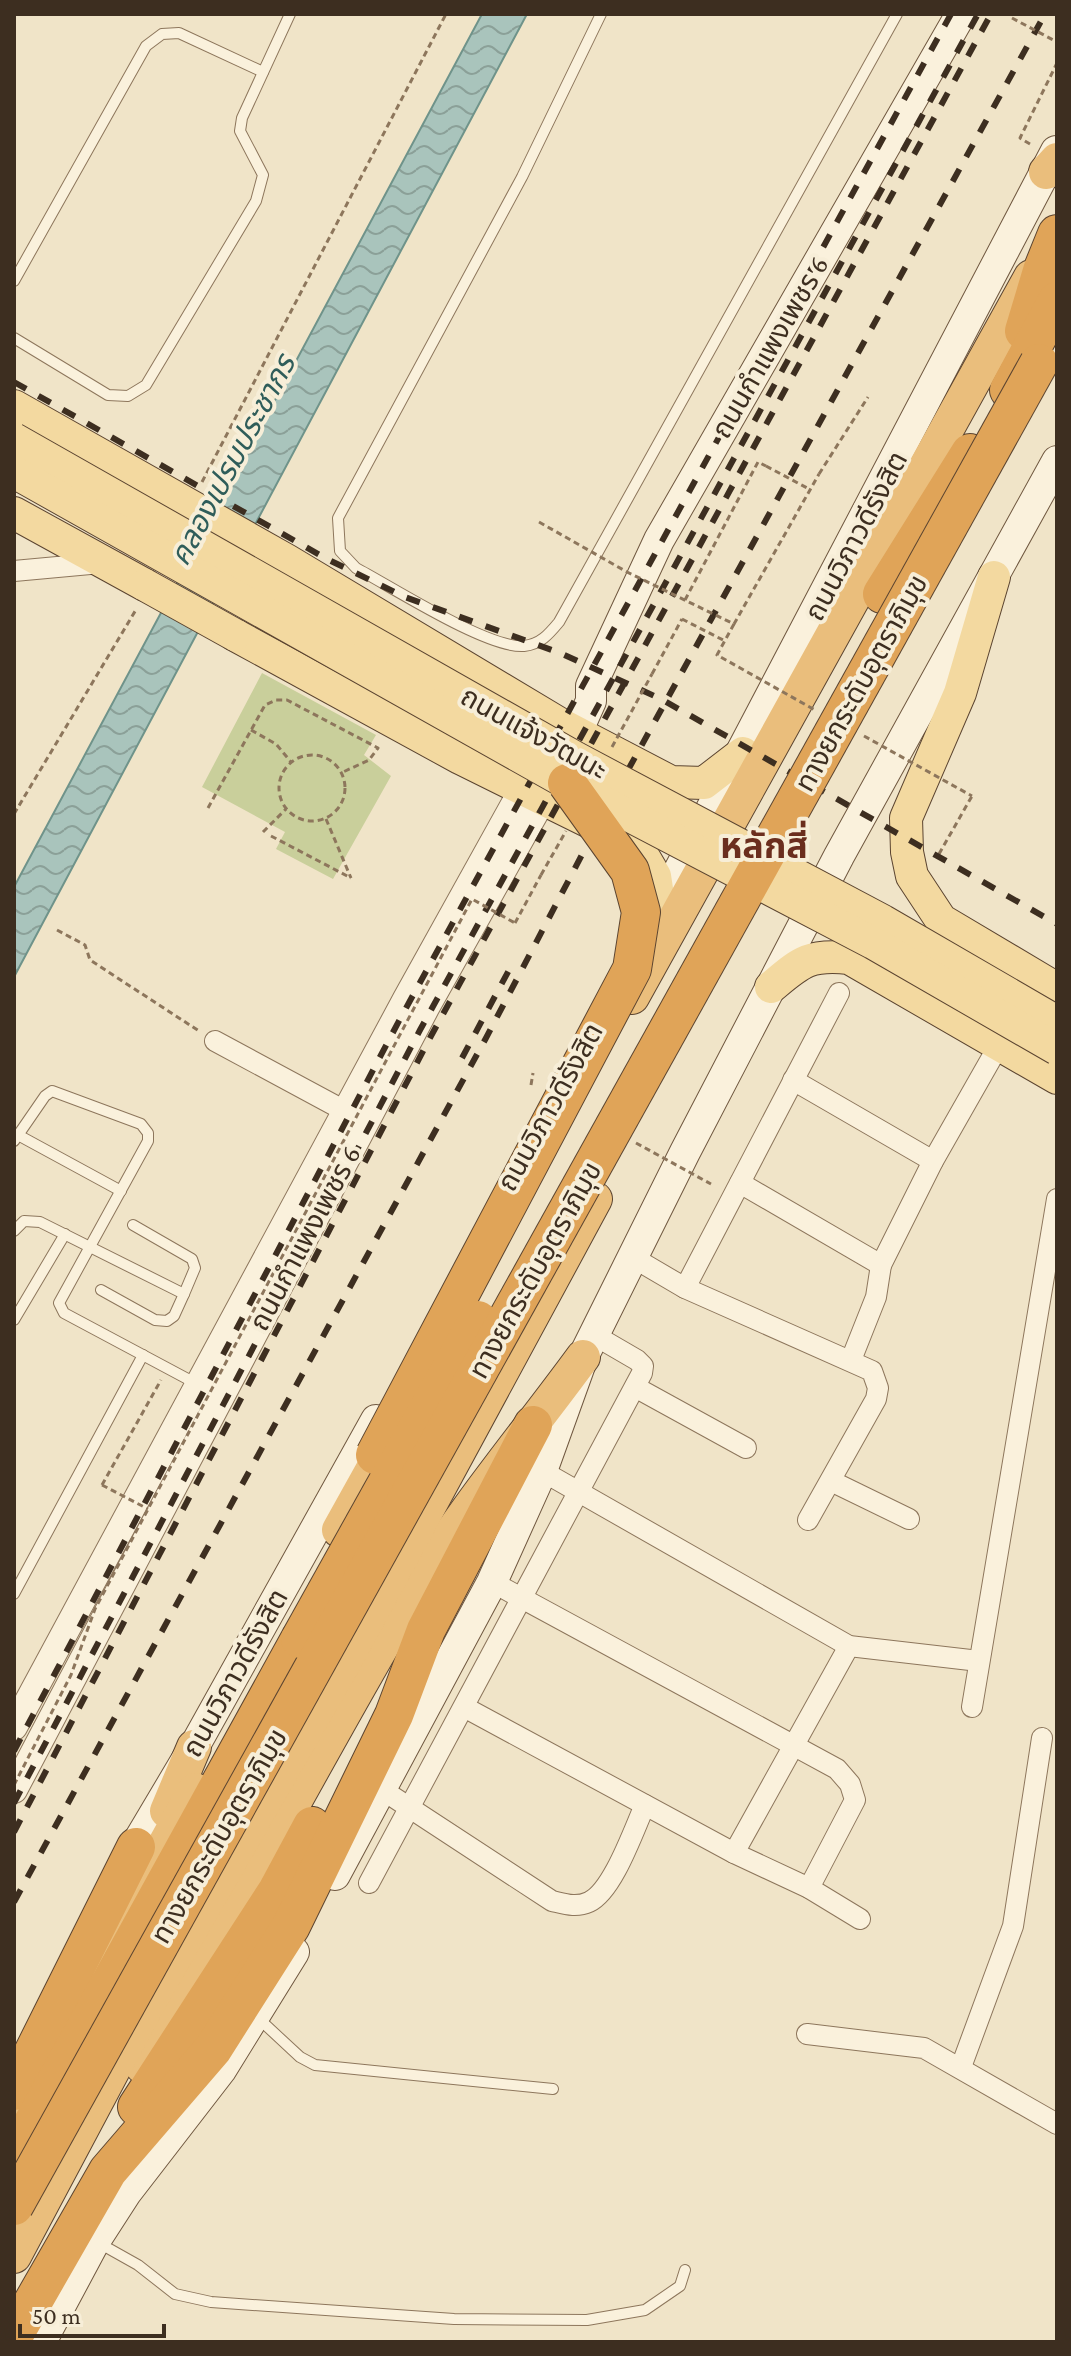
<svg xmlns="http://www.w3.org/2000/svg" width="1071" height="2356" font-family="'Crimson Pro','Noto Sans Thai',serif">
<defs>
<pattern id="water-waves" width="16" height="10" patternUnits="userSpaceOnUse" patternTransform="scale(2)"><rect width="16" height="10" fill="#a9c4bc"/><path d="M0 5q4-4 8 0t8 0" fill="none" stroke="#8ba098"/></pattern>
</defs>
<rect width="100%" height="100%" fill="#f0e4c8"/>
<polygon fill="#c9cf9b" points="262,673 376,735 364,755 391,776 333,879 276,849 285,832 202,787"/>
<polygon fill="url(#water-waves)" stroke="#6f938a" stroke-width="2" points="482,14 527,14 14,977 14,887"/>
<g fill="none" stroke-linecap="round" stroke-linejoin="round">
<defs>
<g id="service">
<path d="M601 14 522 177 338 518 340 551 356 568C392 587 488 649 524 646 541 644 549 634 559 622L897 14"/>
<polyline points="14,281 146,46 162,34 179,33 263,72"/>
<polyline points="14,338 108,395 128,396 146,385 256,201 263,175 240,131 242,118 290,14"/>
<polyline points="18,1135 121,1191"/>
<polyline points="14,1141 45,1096 52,1091 141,1124 148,1133 148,1141 59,1303 64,1313 197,1384"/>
<polyline points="133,1225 192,1259 195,1268 184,1294"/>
<polyline points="14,1231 24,1221 40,1222 184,1294 174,1316 167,1321 155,1320 101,1290"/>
<polyline points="14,1320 65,1234"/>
<polyline points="14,1594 143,1355"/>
<polyline points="258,2018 300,2057 315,2065 553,2089"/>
<polyline points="97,2242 138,2265 175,2294 211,2302 454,2319 587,2320 645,2310 680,2286 685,2270"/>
</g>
<g id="minor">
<polyline points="14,571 101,563"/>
<polyline points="215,1041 345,1111"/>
<polyline points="793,1080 933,1161"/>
<polyline points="740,1183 881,1265 876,1297 851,1360"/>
<polyline points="632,1257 685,1288 872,1371 878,1388 876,1399 808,1520"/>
<polyline points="881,1265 933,1161 999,1045"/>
<polyline points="685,1288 839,993"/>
<polyline points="635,1387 746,1448"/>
<polyline points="542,1471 849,1646 979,1661"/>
<polyline points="831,1481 909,1519"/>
<polyline points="492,1582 837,1769 850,1784 855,1800 809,1888"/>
<polyline points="464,1707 734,1853 809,1888 860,1919"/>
<polyline points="972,1707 1057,1199"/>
<path d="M381 1789 552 1901C565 1904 576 1908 589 1902 613 1891 634 1829 645 1805"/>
<polyline points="734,1853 849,1646"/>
<polyline points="369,1883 642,1373 643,1366 637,1360 594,1335"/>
<polyline points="807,2034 924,2048 1057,2124"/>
<polyline points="961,2067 1013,1926 1042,1738"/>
</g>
<g id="tertiary">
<polyline points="14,1727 406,999 522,790"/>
<polyline points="14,1790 426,1008 542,801"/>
</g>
<g id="secondary">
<polyline points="567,755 591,701 591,686 659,540 961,14"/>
<polyline points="653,920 1056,151"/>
<polyline points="124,1865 194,1747 376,1420"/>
<polyline points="335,1875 492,1582 542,1471 583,1357 685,1152 839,856 1057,461"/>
<polyline points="41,2342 95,2241 126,2193 221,2070 294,1952"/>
</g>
<g id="primary">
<polyline points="14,406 288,561 560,724 671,782 704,783 743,753"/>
<polyline points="14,513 145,585"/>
<polyline points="994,577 960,693 906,818 907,852 912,876 941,920 1057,989"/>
<polyline points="235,635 460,758 620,837 645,859 655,876 660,909"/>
<path d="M771 987C801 962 808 954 849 958L1057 1078"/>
</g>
<g id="trunk">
<polyline points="1046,172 1057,160"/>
<polyline points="632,997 1031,277"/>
<polyline points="339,1530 393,1433"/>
<polyline points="167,1811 194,1747"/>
<polyline points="83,1992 195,1790"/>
<path d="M142 2066C238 1912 320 1749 413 1593 462 1510 526 1435 583 1357"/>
<polyline points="14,2116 40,2070"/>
<polyline points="14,2256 149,2002 345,1661 595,1199"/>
</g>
<g id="motorway">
<polyline points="1024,331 1042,271 1057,234"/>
<polyline points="1009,390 1057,301"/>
<polyline points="882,594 970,453"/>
<polyline points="14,2091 136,1847"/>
<polyline points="137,2107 277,1891 312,1826"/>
<polyline points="14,2157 300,1639"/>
<polyline points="14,2335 108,2171 213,2049 291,1926 394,1715 426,1630 533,1425"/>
</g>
</defs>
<use href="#service" stroke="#8d765c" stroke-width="12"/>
<use href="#minor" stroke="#8d765c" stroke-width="22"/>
<use href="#tertiary" stroke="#8d765c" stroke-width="28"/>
<use href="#secondary" stroke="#6f573f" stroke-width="32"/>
<use href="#primary" stroke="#5b4430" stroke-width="34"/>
<use href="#trunk" stroke="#5b4430" stroke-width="36"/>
<use href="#motorway" stroke="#5b4430" stroke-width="40"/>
<g stroke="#8d765c" stroke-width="3" stroke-dasharray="6 4" stroke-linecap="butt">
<polyline points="1030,144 1020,138 1057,63"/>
<polyline points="819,474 868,397"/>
<polyline points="202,482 446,14"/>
<polyline points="685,600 758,462 766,466"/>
<polyline points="652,674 682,619"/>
<polyline points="251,730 276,744 291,762"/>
<circle cx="312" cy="788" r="33"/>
<polyline points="208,808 265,705 276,700 287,700 378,748 369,760 341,773"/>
<polyline points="14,814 137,608"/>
<polyline points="326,819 351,878"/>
<polyline points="263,832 286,809"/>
<polyline points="271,836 351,878"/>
<polyline points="939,854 972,796"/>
<polyline points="515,923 541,875"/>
<polyline points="57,930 85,945 90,960 199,1031"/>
<polyline points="531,1085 533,1073"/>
<polyline points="102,1485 161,1380"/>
</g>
<use href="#service" stroke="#faf1dc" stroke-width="10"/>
<use href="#minor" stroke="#faf1dc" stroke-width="20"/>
<use href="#tertiary" stroke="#faf1dc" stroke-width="26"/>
<use href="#secondary" stroke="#faf1dc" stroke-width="30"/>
<use href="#primary" stroke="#f3d9a0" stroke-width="32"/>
<use href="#trunk" stroke="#eabe7c" stroke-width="34"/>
<use href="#motorway" stroke="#e0a458" stroke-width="38"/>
<g stroke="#3d2e20" stroke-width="6" stroke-dasharray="14 14" stroke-linecap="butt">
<polyline points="14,382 327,559 405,597 560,653 661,699 1057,924"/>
<polyline points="462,1058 509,970"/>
<polyline points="14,1751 400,1019 951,14"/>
<polyline points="14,1803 420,1030 978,14"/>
<polyline points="14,1832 431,1036 991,14"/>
<polyline points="14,1902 486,1038 596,828 1045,14"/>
</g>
<defs>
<g id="primary-bridge">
<polyline points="14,439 576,758 883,921 1057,1022"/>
<polyline points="14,472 567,783 873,943 1057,1049"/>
<polyline points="145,585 235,635"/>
</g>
<g id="motorway-bridge">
<polyline points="375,1455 632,969 641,912 630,871 567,783"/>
<polyline points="300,1639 478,1320"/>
<polyline points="14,2206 1039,363"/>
</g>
</defs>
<use href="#primary-bridge" stroke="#5b4430" stroke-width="34" stroke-linecap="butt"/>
<use href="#motorway-bridge" stroke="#5b4430" stroke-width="40" stroke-linecap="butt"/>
<g stroke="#8d765c" stroke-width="3" stroke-dasharray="6 4" stroke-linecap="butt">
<polyline points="1012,18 1057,42"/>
<polyline points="766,466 809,489"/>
<polyline points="539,522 627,572 734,624 819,474"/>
<polyline points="682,619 725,641"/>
<polyline points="734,624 717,655 815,710"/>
<polyline points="864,736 972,796"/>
<polyline points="612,747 652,674"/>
<polyline points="541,875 566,831"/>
<polyline points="636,1143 711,1184"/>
<polyline points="102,1485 148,1509"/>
<polyline points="14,1785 71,1675 95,1609 472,899 515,923"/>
</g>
<use href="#primary-bridge" stroke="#f3d9a0" stroke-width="32"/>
<use href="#motorway-bridge" stroke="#e0a458" stroke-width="38"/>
</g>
<g text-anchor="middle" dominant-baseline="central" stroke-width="8" stroke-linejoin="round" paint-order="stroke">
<g font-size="28" fill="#3d2e20" stroke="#f7eed8">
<text transform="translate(770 347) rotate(-60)">ถนนกำแพงเพชร 6</text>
<text transform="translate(856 536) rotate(-62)">ถนนวิภาวดีรังสิต</text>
<text transform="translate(861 683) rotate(-61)">ทางยกระดับอุตราภิมุข</text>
<text transform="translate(534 733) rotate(29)">ถนนแจ้งวัฒนะ</text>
<text transform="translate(550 1107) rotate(-61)">ถนนวิภาวดีรังสิต</text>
<text transform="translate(305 1238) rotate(-62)">ถนนกำแพงเพชร 6</text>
<text transform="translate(535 1270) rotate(-61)">ทางยกระดับอุตราภิมุข</text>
<text transform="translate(235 1673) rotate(-61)">ถนนวิภาวดีรังสิต</text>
<text transform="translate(219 1836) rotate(-60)">ทางยกระดับอุตราภิมุข</text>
</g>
<g font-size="30" font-style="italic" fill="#2f5d5a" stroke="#f7eed8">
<text transform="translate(232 460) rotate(-62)">คลองเปรมประชากร</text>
</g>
<g font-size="36" font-weight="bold" fill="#6b2e1e" stroke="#f7eed8">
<text x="764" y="846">หลักสี่</text>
</g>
</g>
<rect width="1071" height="2356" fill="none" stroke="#3d2e20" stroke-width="32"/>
<path d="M20 2324v12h144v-12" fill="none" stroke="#3d2e20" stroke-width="4"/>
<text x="32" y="2324" font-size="24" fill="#3d2e20" stroke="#f7eed8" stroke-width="6" paint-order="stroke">50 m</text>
</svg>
